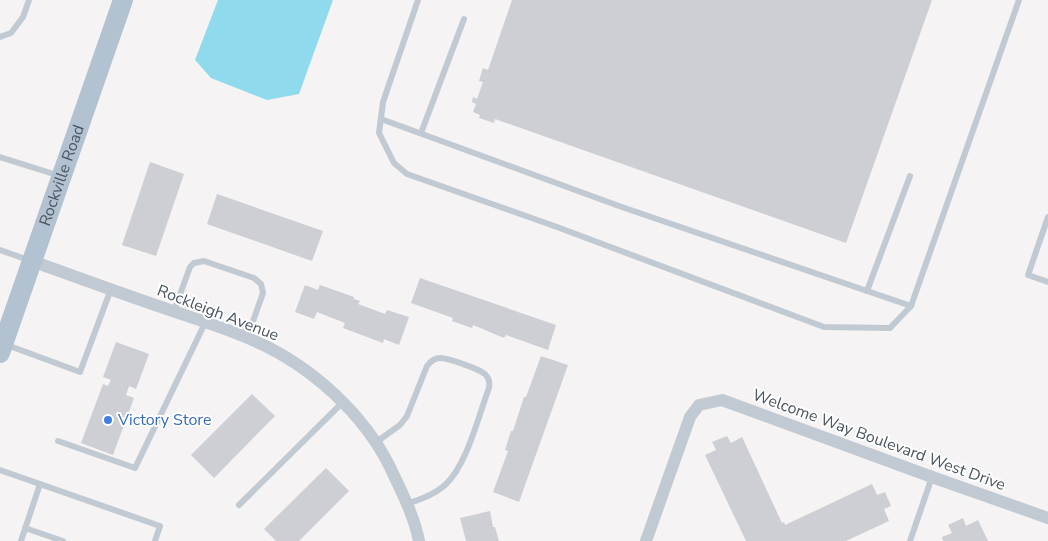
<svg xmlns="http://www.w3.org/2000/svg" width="1048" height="541" font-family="'Nunito Sans',sans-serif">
<rect width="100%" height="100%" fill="#f5f3f3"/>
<polygon fill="#90daee" points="218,0 333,0 299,94 267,100 211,78 195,60"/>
<g fill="#cdcfd5">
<polygon points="512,0 932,0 846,243 495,119 494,123 479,118 480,115 473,112 476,104 472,102 473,97 477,99 483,82 479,81 483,68 488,70"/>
<polygon points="150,162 184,174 156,256 122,245"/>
<polygon points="217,194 323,231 312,261 207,224"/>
<polygon points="420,278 556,325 548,350 506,335 504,338 473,325 472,328 452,321 453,318 411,303"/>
<polygon points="305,285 318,290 320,285 354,297 354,299 360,301 358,304 385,314 387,310 409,317 399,345 384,339 383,343 343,328 345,323 317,312 314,319 295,312"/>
<polygon points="116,342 149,354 136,389 129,386 126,395 134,398 113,455 81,443 103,384 108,386 111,380 103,377"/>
<polygon points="541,356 568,365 519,502 493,492 508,451 505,450 511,431 513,431 524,397 526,397"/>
<polygon points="252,394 275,416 214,478 191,455"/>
<polygon points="727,436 731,443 742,437 782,523 784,522 785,525 872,484 877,495 885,492 891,506 884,509 889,521 846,541 746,541 705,455 716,450 712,442"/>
<polygon points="326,468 349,491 299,541 276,541 264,529"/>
<polygon points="490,511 493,527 495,527 499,541 466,541 460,518"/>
<polygon points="963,518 966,526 978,520 988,541 943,541 942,537 952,533 948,525"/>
</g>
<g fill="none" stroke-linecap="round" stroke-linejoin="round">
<g stroke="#c1cad2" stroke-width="6">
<polyline points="418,0 383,102 379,133 394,163 407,174 557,227 824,327 890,328 911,306 1019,0"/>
<polyline points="0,37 11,33 23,17 29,0"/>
<polyline points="381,119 619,206 911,306"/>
<polyline points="421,133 464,19"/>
<polyline points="0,157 60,176"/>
<polyline points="1048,217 1028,275 1048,282"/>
<polyline points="0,250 31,261"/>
<polyline points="867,291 910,176"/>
<polyline points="174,311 190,267 194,263 204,261 254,278 261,284 263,293 247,338"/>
<polyline points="7,345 80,372 111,289"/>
<polyline points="58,441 135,468 205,323"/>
<path d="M375 443 400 425 407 416 427 366C430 362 435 358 440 358 448 358 479 369 485 374 489 378 490 383 489 388 478 417 467 465 445 485 434 495 420 499 407 504"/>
<polyline points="0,470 160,526 155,541"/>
<polyline points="239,505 342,403"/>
<polyline points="25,528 63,541"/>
<polyline points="21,541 40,484"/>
<polyline points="910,541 932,477"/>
</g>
<g stroke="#c1cad2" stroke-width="12">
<path d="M32 261C76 277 120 293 164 308 195 319 227 328 257 342 312 367 363 413 390 467 401 491 414 515 419 541"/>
<polyline points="646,541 690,417 699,405 722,400 932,477 1048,518"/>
</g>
<path stroke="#b3c2d1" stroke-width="20" id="s1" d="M0 353 123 0"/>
</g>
<circle fill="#3f7fe0" stroke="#fff" stroke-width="2" cx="108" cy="420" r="5"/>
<g text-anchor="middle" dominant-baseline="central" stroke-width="4" stroke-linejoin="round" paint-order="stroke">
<g font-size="16" fill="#4a5661" stroke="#fff">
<text stroke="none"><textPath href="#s1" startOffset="188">Rockville Road</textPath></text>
<text transform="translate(218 313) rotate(21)">Rockleigh Avenue</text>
<text transform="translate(879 440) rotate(20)">Welcome Way Boulevard West Drive</text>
</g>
<g font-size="16" fill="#366cbe" stroke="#fff" text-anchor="start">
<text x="118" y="420">Victory Store</text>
</g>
</g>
</svg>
